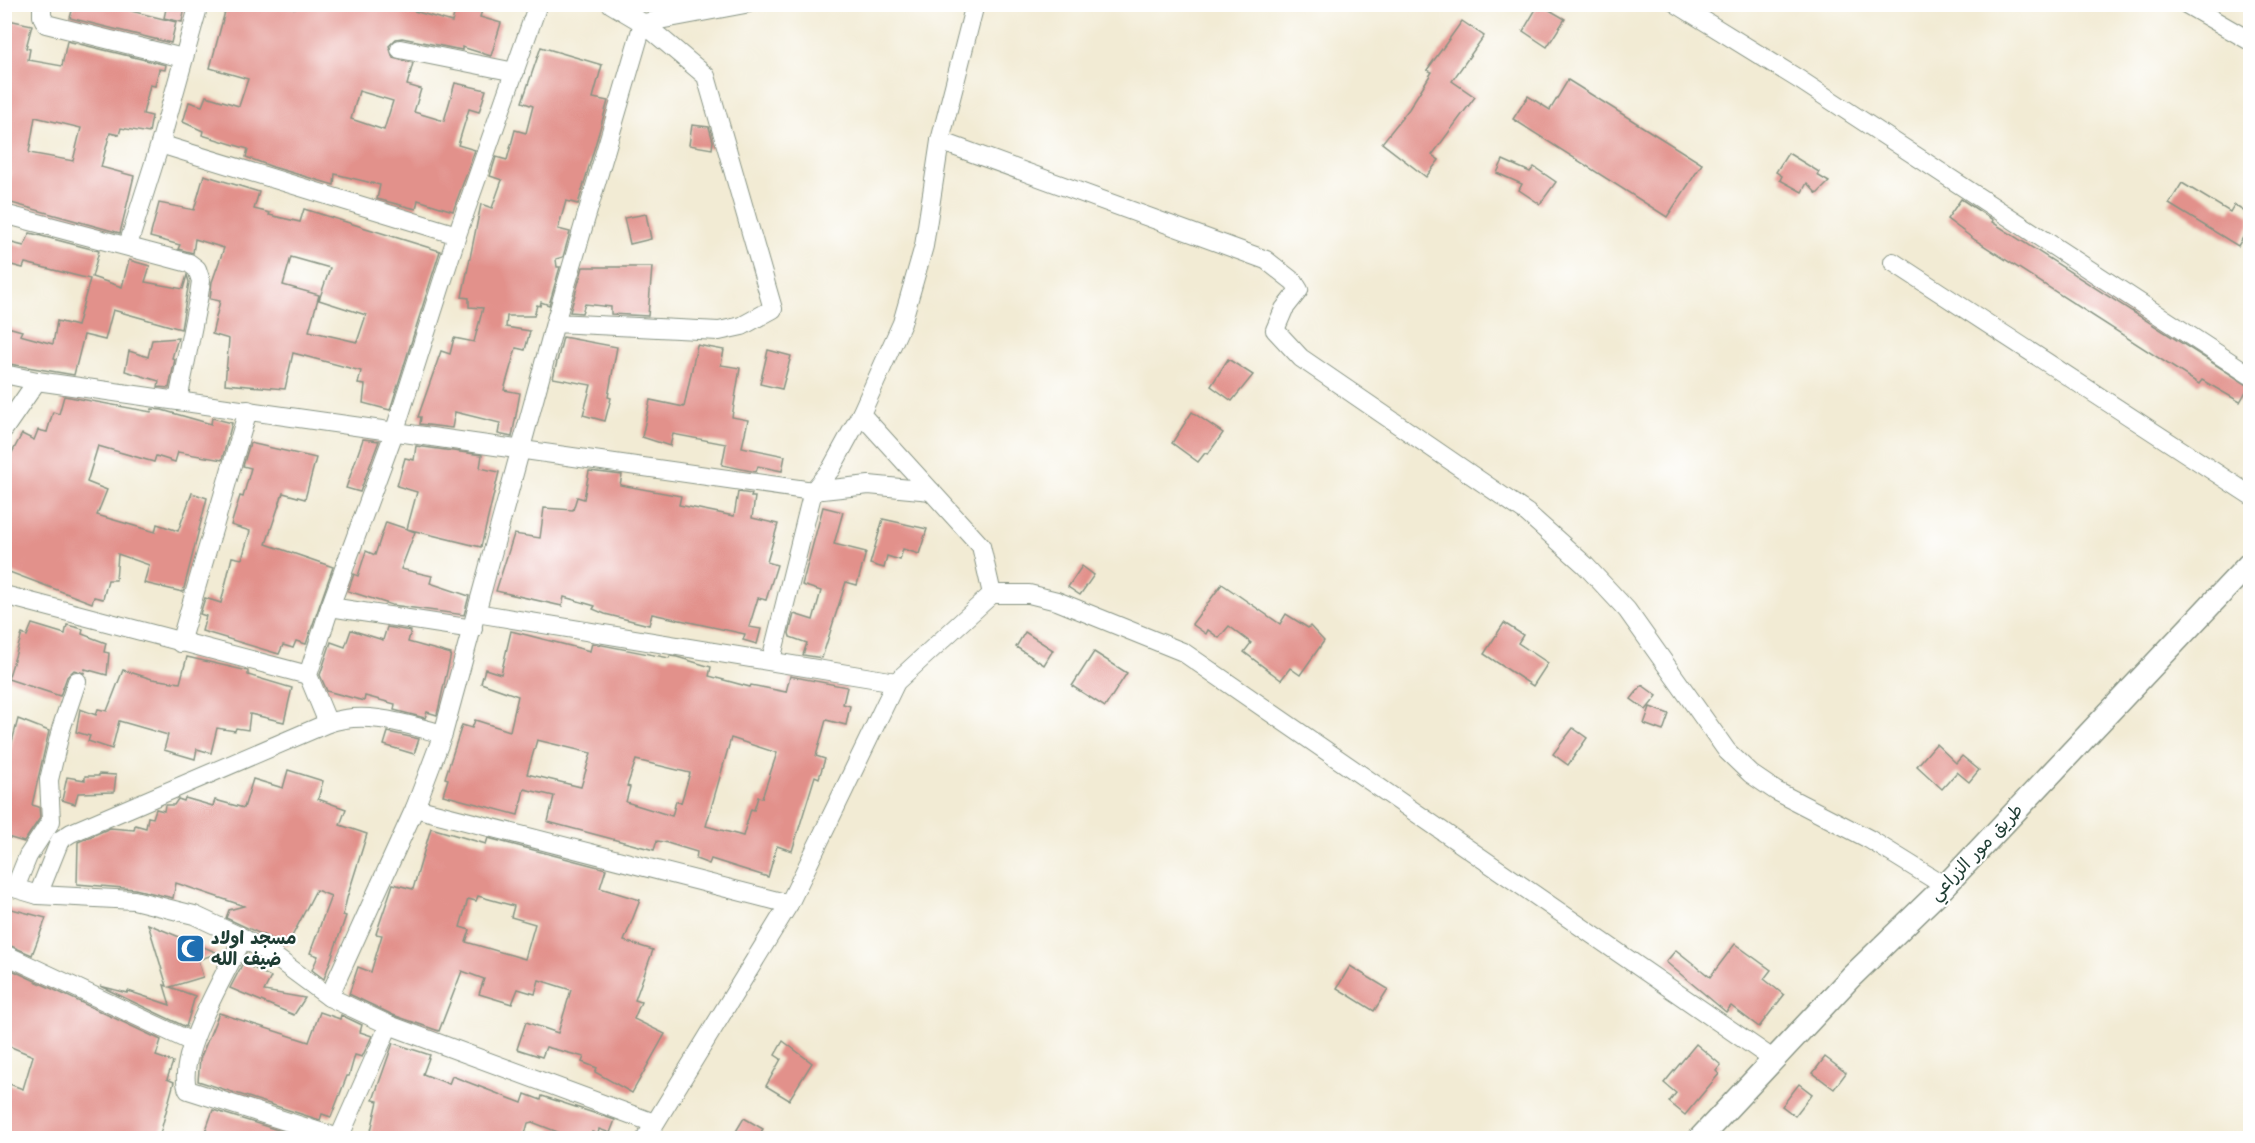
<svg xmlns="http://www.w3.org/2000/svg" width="2255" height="1143" font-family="'Shantell Sans','Playpen Sans Arabic',sans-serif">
<rect width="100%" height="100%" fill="#fff"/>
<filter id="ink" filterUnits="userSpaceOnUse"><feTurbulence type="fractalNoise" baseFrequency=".0167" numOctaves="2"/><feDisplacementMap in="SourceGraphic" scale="12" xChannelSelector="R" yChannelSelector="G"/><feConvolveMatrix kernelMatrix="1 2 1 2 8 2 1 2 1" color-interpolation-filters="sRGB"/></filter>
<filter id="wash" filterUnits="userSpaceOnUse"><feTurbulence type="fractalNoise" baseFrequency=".008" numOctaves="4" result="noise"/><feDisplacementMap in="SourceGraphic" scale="24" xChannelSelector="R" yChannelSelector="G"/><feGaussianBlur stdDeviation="1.35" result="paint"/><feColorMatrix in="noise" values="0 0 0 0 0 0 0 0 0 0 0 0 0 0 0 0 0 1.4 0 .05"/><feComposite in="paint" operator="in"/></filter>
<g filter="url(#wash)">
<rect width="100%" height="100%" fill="#f2ebd4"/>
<g id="blocks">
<g fill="#e2918b" fill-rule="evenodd">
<polygon points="74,4 133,4 131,11 176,22 171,43 70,18"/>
<polygon points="167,4 185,7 182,22 164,18"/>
<path d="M227 4H281L295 9 296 4H390L452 22 457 4H475L483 7 480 17 501 23 491 56 462 47V50L402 38 396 39 389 46 393 58 413 63 407 85 421 89 414 112 444 121 455 83 486 90 479 112 469 109 458 145 475 150 453 211 418 200 416 209 377 199 380 185 335 174 334 185 273 167 246 157 248 149 202 135 203 131 183 122 189 102 202 106 206 96 239 106 248 79 210 68ZM359 91 393 101 384 130 351 119Z"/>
<polygon points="1539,4 1565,19 1547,47 1523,31"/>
<path d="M4 19 32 25 26 48 30 49 28 60 62 66 67 41 166 65 165 70 159 69 155 86 150 85 143 114 152 116 149 133 121 128 119 135 110 133 101 167 134 176 120 233 4 201 10 172 5 171 8 148H4ZM35 117 81 128 73 161 29 153Z"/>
<polygon points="1462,21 1484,36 1452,81 1475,97 1432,155 1439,160 1426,177 1382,143 1409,109 1432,72 1427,70"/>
<polygon points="541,47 602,65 593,98 608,101 578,204 566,201 558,229 570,232 563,257 556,259 557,267 560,267 549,305 541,302 540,306 537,305 534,316 507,316 506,327 530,331 525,350 516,348 504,390 520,393 512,437 498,434 500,423 455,412 452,428 420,424 421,417 418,417 441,351 450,354 454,338 474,342 483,308 469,307 469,298 462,297 481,204 492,208 502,180 490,176 496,157 507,160 515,130 526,133 533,106 522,102"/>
<polygon points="1568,80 1702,164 1667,217 1513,119 1528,96 1550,110"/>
<polygon points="692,125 709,127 713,141 712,149 689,145"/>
<polygon points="1788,153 1819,172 1817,175 1829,182 1817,194 1807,183 1802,192 1780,180 1782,176 1776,172"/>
<polygon points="1503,160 1530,172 1534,167 1556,182 1540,204 1519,190 1522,184 1497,173"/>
<path d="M204 175 259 192 254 209 270 213 269 215 300 222 304 209 440 251 390 410 363 403 365 385 358 384 361 371 293 353 285 389 225 384 229 339 212 334 220 301 210 299 212 282 224 248 195 239 193 253 178 249 180 245 150 237 159 203 194 210ZM291 257 330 268 319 300 366 315 357 342 309 331 319 295 283 285Z"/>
<polygon points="2182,183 2230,212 2234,205 2250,215 2250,226 2238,246 2169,204"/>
<polygon points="1961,199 1993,220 1992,222 2249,386 2240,402 2202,380 2199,384 1975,240 1947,219"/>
<polygon points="646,214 651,239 630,244 624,218"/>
<polygon points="30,233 99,251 92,277 122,287 129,260 150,266 145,282 183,289 187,275 189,282 181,329 113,310 105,340 84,335 74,375 4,363 4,326 22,331 20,335 53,344 57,321 77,326 90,279 25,263 23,268 4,263 4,241 24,246"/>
<polygon points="583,267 652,267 648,316 611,314 611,307 585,304 582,313 570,312"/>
<polygon points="563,337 617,347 608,397 611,398 605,421 583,415 591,385 553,378"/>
<polygon points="178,338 172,358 175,359 169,388 158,387 159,381 125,371 129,351 148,357 152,340"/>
<polygon points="697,345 724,350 721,365 740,368 732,417 748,420 742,447 785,456 782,471 758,466 756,472 722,465 726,444 673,434 670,446 642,437 650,400 684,407"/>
<polygon points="768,350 791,356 782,389 760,384"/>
<polygon points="1228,359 1253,375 1232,401 1211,386"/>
<polygon points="64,396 151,412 152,409 162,410 211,424 212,418 232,423 222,460 178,452 175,462 156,456 154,462 98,446 87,482 107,490 97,515 155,532 157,524 178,531 192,493 207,498 183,592 144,583 149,565 118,554 116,580 108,580 103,599 94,597 92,603 4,570 6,464 22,434 34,440 38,430 47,432 53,412 59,414"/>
<polygon points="1192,412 1223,433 1208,454 1205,453 1198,462 1172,443"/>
<polygon points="363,439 379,441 360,492 346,488"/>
<polygon points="250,443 316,458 305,499 283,493 266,544 333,567 306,644 296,641 293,648 283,645 279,654 202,631 206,616 200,614 205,598 221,603 232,557 242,559 250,531 231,525 240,496 243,497 251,468 243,466"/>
<polygon points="416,446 482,455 480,468 499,472 481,547 407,529 415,532 401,569 432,576 430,583 469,596 464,615 392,605 348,591 354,574 358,576 366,551 375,555 386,522 407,529 417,492 397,486 405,458 414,460"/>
<polygon points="589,471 622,475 620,485 681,496 679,505 734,516 738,492 752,494 751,497 755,497 752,518 778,524 767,562 777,565 766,600 758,598 749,627 761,629 757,644 743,640 745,634 652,614 649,625 605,614 593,609 595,606 564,597 562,606 496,591 514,534 540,538 544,508 573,510 577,497 584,499"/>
<polygon points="823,507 843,512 834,544 866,552 857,585 846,582 845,585 822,658 803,655 807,643 790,637 789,633 794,614 813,620 821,591 802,585"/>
<polygon points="883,519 927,529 919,554 903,549 900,560 887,556 884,568 870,564"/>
<polygon points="1082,566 1094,575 1080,595 1068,587"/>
<polygon points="1222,584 1280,624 1286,614 1308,628 1310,626 1324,641 1300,675 1290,668 1281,680 1244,652 1251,643 1229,626 1219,638 1208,630 1206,634 1192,624"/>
<polygon points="1504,623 1523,635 1518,643 1548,663 1533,686 1484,654"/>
<polygon points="32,624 65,634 67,625 83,629 82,634 106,643 104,652 109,653 107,675 85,669 84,673 74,670 67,677 60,696 8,679 22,634 27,636"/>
<polygon points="387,627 411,631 408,642 451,654 437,715 427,712 425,718 394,710 395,704 365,696 364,701 327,691 320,675 331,642 345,647 351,630 383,640"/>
<path d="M511 631 590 651 592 643 669 658 670 656 677 657 711 667 709 676 750 687 751 685 786 692 790 676 847 687 843 704 850 706 846 725 826 720 816 756 825 759 819 778 815 776 792 851 777 846 768 877 711 859 709 864 696 859 697 852 664 842 657 841 654 850 548 822 554 796 524 789 518 815 443 795 448 779 445 778 462 725 472 728 475 720 510 731 518 696 481 683 485 669 501 674ZM731 738 777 753 762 798 758 797 754 810 751 809 743 836 706 826ZM537 740 591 753 581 787 527 774ZM636 760 690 773 681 803 676 801 672 816 626 802 630 787 627 786Z"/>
<polygon points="1025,632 1053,650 1044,665 1016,647"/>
<polygon points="1094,652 1127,673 1105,707 1072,686"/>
<polygon points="187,657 248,671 248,675 292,688 284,722 250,714 248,730 236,728 235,731 217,728 211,753 197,749 195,759 164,750 168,735 119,721 112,749 88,741 90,736 76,732 80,709 96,715 98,709 107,711 123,670 152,679 180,683"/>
<polygon points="1642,685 1657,696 1646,710 1631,699"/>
<polygon points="1650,707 1669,714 1663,731 1644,724"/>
<polygon points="18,719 49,731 32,805 39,807 40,818 24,842 4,836 4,772"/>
<polygon points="1573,728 1587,738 1568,765 1553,754"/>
<polygon points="388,732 419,739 414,754 384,745"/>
<polygon points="1936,744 1956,763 1962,756 1979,770 1969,782 1957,772 1942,789 1917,766"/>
<polygon points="288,770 323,781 318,799 346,809 340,825 367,834 347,898 343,915 346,916 324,979 312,970 318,956 310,953 331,896 316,890 287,946 226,918 229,910 244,906 176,883 173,898 135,889 77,884 78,842 110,828 134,830 135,825 146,828 148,817 153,818 156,809 164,811 165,805 174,805 178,799 184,801 185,798 213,806 215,800 244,808 253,779 283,788"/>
<polygon points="99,774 116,775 114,792 78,793 75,804 62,800 67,777 85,780 85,776 99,776"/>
<path d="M431 828 486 844 488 838 606 869 600 888 640 900 624 941 653 950 635 1000 641 1002 634 1019 665 1034 632 1093 595 1072 597 1068 582 1062 584 1057 546 1047 542 1057 517 1049 526 1022 558 1033 571 990 539 980 535 994 518 989 512 1004 479 994 484 979 462 971 439 1031 393 1015 349 994 358 967 371 972 382 935 376 934 393 884 413 889ZM478 896 514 906 511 917 535 924 525 959 466 942 470 930 460 927 468 899 476 901Z"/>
<polygon points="4,907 46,918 32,955 4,943"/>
<polygon points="148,924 218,953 198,960 203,977 170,987 195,996 186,1027 100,986 127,993 128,991 170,1005 164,985 167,986"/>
<polygon points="1735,944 1771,970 1764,979 1784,995 1759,1027 1731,1006 1726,1012 1666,962 1676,950 1710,977"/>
<polygon points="243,963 271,977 264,991 305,998 294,1015 230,988"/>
<polygon points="1350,966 1388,989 1374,1011 1337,988"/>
<polygon points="12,970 161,1040 156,1056 173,1062 167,1079 174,1082 159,1138 153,1135 152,1138 4,1138 4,1082 23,1089 33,1056 4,1044 4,986"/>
<polygon points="320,1012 340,1019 341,1015 362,1025 360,1032 372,1036 362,1057 355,1055 349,1076 347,1076 331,1117 322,1114 320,1120 198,1081 200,1059 219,1013 309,1042"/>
<polygon points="783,1041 812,1063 789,1100 766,1086 781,1059 775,1055"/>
<polygon points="393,1043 430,1055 423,1074 449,1084 452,1076 522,1103 525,1094 541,1100 542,1096 615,1120 610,1133 599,1129 598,1134 592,1132 590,1138 573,1138 532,1122 528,1123 524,1138 387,1138 370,1135 378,1101 373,1100"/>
<polygon points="1696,1044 1721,1065 1716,1071 1719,1074 1685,1115 1669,1102 1676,1093 1664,1083"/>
<polygon points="1825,1057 1846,1073 1834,1089 1813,1073"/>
<polygon points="1799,1084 1812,1094 1795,1116 1782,1106"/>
<polygon points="213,1110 284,1132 282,1138 203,1138"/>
<polygon points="744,1118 763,1129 757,1138 732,1138"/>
</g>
</g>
</g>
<g filter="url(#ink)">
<use href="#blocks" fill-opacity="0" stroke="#889484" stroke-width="1.5"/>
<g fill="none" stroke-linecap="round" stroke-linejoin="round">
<defs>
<g id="minor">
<polyline points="42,4 42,16 46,24 183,58"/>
<polyline points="611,4 643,23 745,4"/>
<polyline points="1677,4 1800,80 2250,375"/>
<polyline points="2186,4 2250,41"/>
<polyline points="400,49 515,72"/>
<polyline points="940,141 1266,260 1294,282 1299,290 1284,309 1275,330 1301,358 1527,513 1585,565 1627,610 1727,751 1751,774 1776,791 1869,839 1945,886"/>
<polyline points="160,144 457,235"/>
<polyline points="4,214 189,263 197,269 201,281 199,295 178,400"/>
<polyline points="128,245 160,144 199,4"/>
<polyline points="1893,262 2250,495"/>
<polyline points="4,374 37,381 813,491 869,485 931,491"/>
<polyline points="4,429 37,381"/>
<polyline points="992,594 1029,594 1057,601 1183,652 1774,1060"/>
<polyline points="4,595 308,675"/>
<polyline points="330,607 473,629"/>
<polyline points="476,613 896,682"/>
<polyline points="180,643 248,410"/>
<polyline points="771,660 813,491 831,469 861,414"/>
<polyline points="328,723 308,675 330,607 395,430 457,235 538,4"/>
<polyline points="415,808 789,904"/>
<polyline points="4,885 38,895 134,900 194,915 243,938 275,957 329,997 389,1025 654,1123"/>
<polyline points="15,888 28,856 51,821 49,780 61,729 77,681"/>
<path d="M38 895 60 840 71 833 328 723C366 710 405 724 443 734"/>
<path d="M243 938C228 969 174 1059 188 1090L339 1138"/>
<polyline points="4,954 192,1042"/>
<polyline points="329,997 415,808 443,734 555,323 643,23 706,76 773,309 742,326 719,331 555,323"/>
<polyline points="339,1138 389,1025"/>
<polyline points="646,1138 789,904 896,682 992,594 981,546 861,414 902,323 924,246 940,141 975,4"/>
</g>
<polyline id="tertiary" points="1700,1138 1851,977 1945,886 2250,563"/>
</defs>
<use href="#minor" stroke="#889484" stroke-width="20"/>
<use href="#tertiary" stroke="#889484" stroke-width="25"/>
<use href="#minor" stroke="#fff" stroke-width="18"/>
<use href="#tertiary" stroke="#fff" stroke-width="22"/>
</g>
</g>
<defs>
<symbol id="mosque-square" viewBox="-11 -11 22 22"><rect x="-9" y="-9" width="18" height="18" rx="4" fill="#1f6fb2" stroke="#fff"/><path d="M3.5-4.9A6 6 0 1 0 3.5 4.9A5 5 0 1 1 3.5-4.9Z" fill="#fff"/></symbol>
</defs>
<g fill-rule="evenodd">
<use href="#mosque-square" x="174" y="932" width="33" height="33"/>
</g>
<g text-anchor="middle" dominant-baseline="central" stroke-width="4.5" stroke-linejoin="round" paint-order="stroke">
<g font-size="18" fill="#1f3d34" stroke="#fff">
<text transform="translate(1976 852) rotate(-46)">طريق مور الزراعي</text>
</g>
<g font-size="18" font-weight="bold" fill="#1f3d34" stroke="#fff" text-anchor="start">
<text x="211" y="938">مسجد اولاد<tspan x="211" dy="21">ضيف الله</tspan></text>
</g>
</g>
<rect width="2255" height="1143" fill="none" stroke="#fff" stroke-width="24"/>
</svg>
